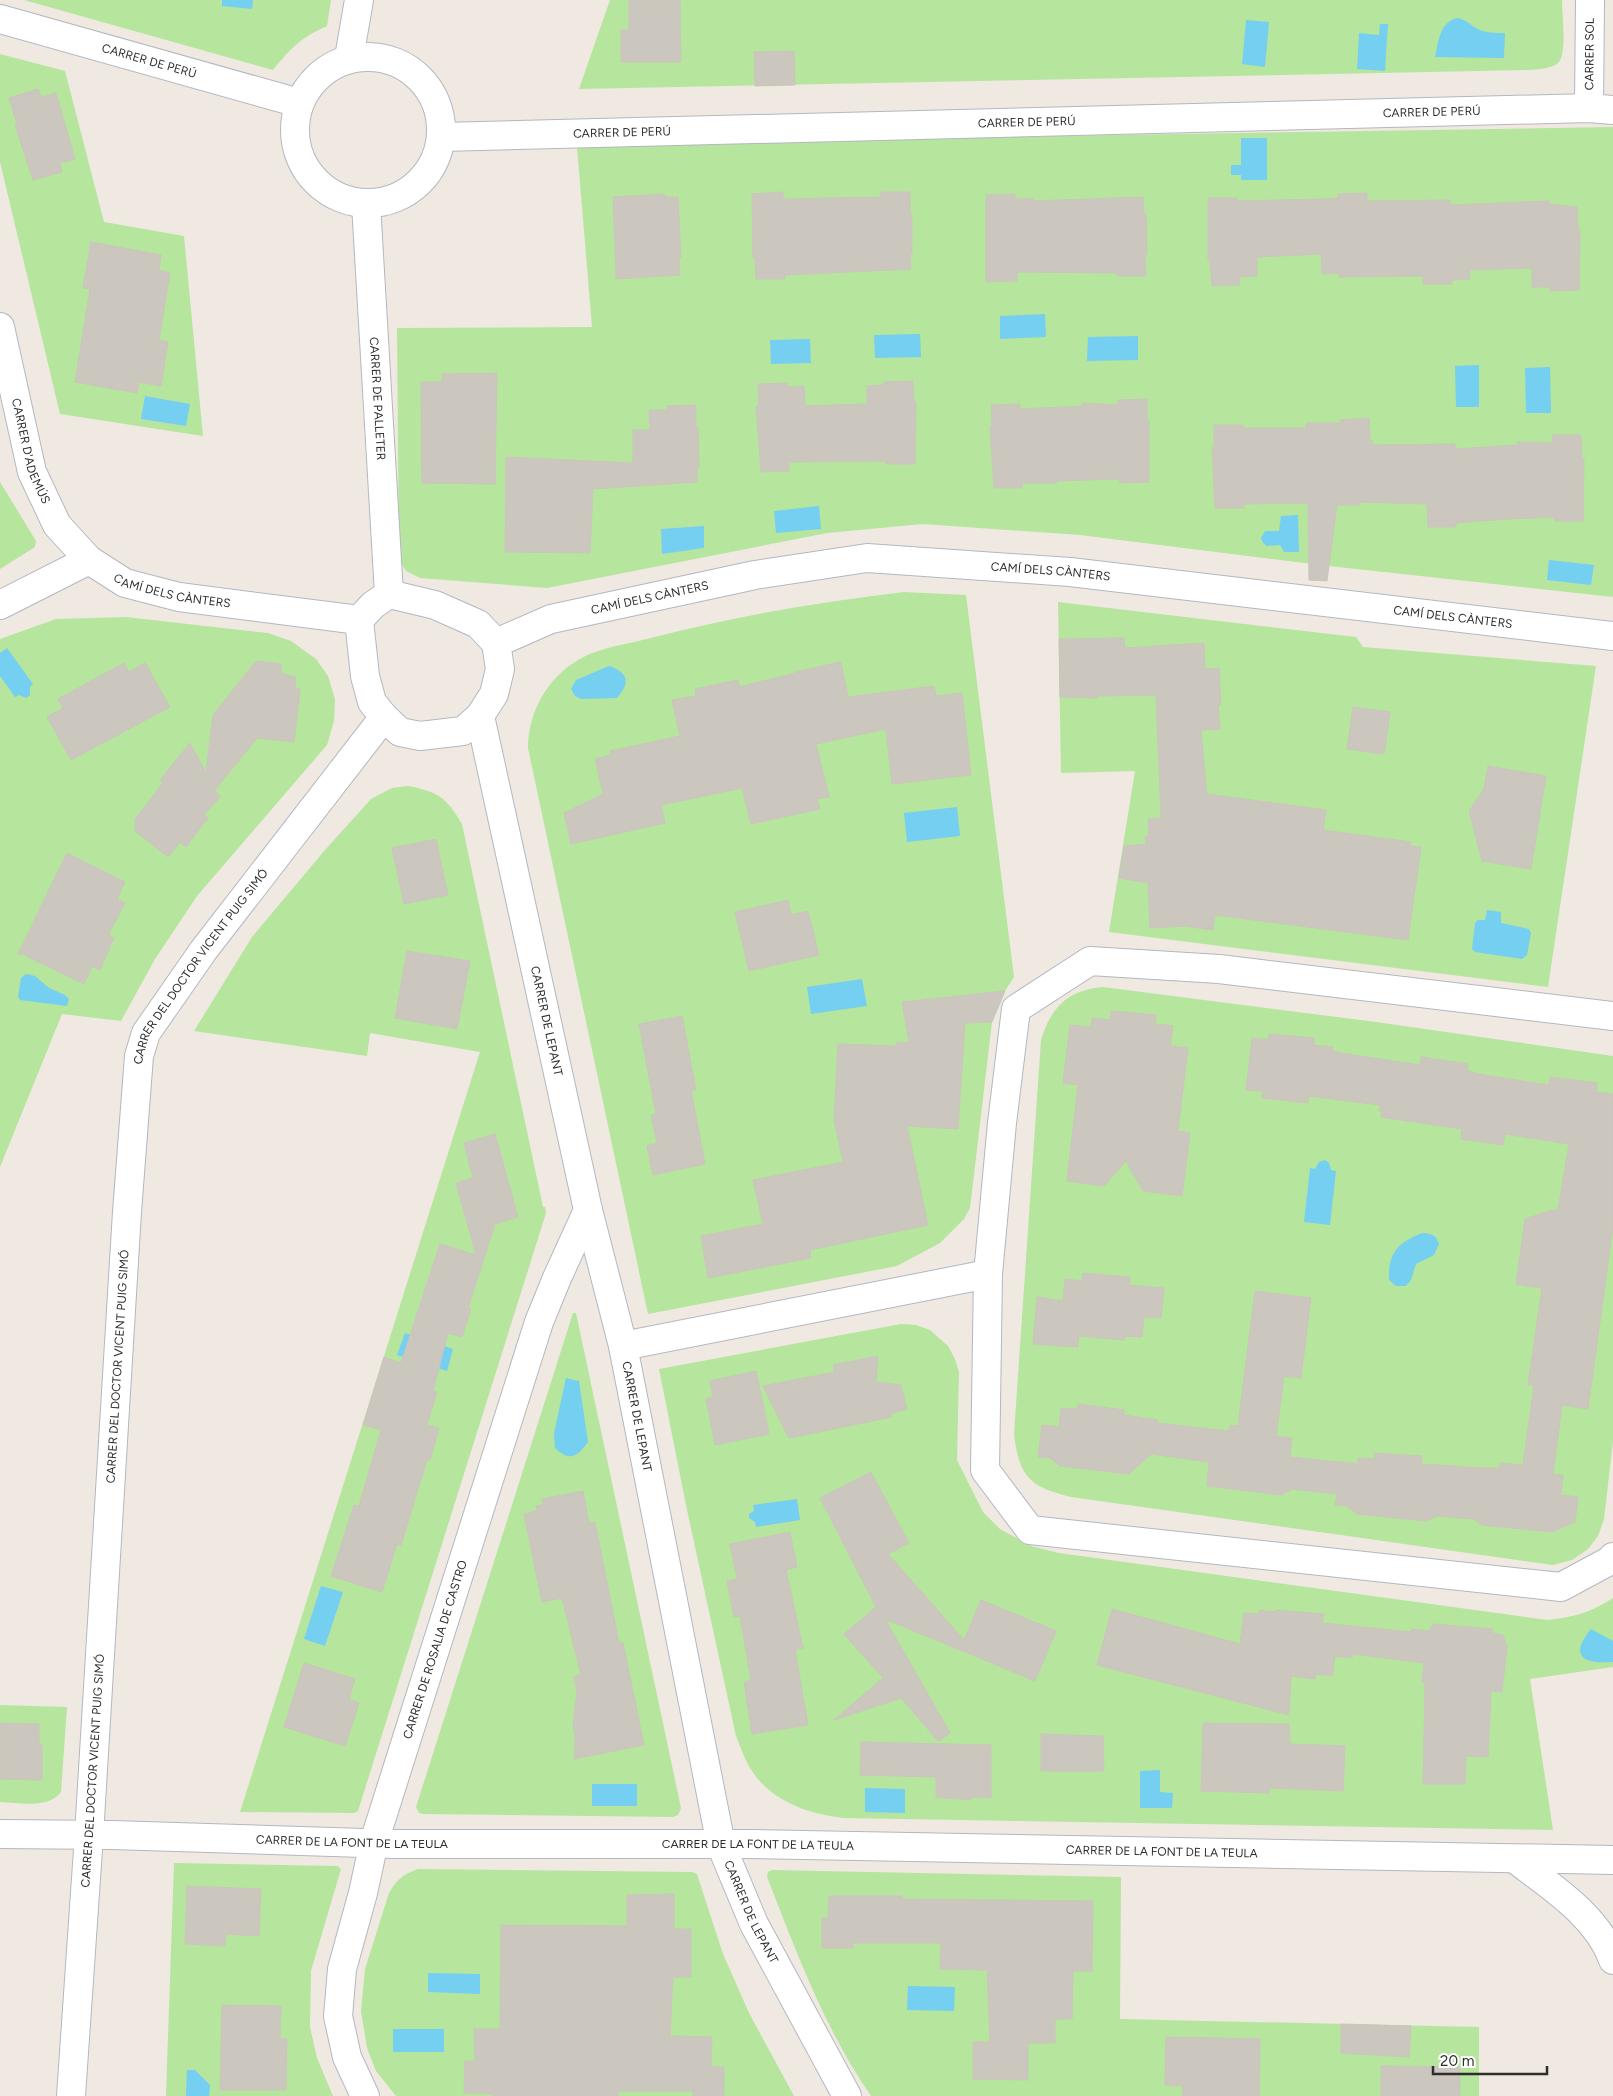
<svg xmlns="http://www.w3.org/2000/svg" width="1613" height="2096" font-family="Figtree,sans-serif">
<rect width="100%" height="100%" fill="#efe9e1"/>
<g fill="#b6e59e">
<path d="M24 0H331L327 26C300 38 292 47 273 70Z"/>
<path d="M610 0H1562C1562 13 1567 53 1559 62 1553 69 1538 69 1529 70L579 89Z"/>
<polygon points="0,54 65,71 104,222 184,236 203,436 60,414 0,162"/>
<polygon points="1613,127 1613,597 1329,566 1080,535 923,524 827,533 547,588 420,578 406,571 399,560 397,328 592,327 577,147 1050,136"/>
<polygon points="0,482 36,541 35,547 0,569"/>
<path d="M904 592 966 595 1014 977 1005 991 992 1022 970 1208 964 1219 940 1243 897 1266 648 1314 528 748C528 714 546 680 575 662 596 648 623 645 647 639 731 617 818 602 904 592Z"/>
<polygon points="1058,602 1356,637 1363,647 1596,666 1548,987 1109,932 1135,771 1061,773"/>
<polygon points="126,617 268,633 291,641 316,659 328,676 335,699 334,721 327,745 197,896 155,959 121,1021 62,1014 0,1167 0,639 56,619"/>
<path d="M408 786C439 792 446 797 462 824L543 1207H545L546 1213 358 1811 354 1813 240 1812 480 1052 370 1033 367 1056 194 1031 252 937 325 850 371 799 392 788Z"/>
<path d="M1103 987 1376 1022 1613 1056V1441L1604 1519 1598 1536 1588 1549 1572 1560 1553 1565 1071 1497C1029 1487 1019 1476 1014 1434L1041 1040C1051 1007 1068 990 1103 987Z"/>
<polygon points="573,1313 576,1313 681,1808 678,1815 673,1817 423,1814 419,1813 416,1807"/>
<path d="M901 1324 916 1325 930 1330 948 1346 955 1359 959 1372 957 1460 983 1512 1000 1529 1031 1546 1059 1553 1547 1620C1574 1617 1590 1613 1613 1598V1667L1530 1679 1553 1830 844 1818C808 1814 770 1801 750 1768 744 1758 740 1746 736 1736L687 1510 659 1369Z"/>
<path d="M0 1705 67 1707 61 1792C48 1809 20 1803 0 1802Z"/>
<polygon points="174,1863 338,1866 341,1869 311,1971 310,2027 317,2058 333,2096 166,2096"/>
<path d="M418 1869 692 1872 697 1874 723 1954 749 2013 794 2096H396L376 2071 367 2048 361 2011 365 1969 389 1893C396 1880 404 1874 418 1869Z"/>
<path d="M772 1870 1121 1877 1120 2019 1479 2027V2096H871C824 2028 797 1953 767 1877L768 1872Z"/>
</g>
<g fill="#75cff0">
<polygon points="222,0 253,0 252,9 222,6"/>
<path d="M1457 18C1465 19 1469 24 1476 28 1485 33 1495 33 1505 33L1504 58 1435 57C1439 41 1439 23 1457 18Z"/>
<polygon points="1246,20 1269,22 1265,67 1242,64"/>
<polygon points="1380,24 1388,24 1385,71 1357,69 1359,33 1379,35"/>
<polygon points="1241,138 1267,138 1267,180 1241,180 1241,175 1231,175 1231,165 1241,165"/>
<polygon points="1045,314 1046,337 1000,339 1000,316"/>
<polygon points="920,334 921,357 875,358 874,335"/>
<polygon points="1138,336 1138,360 1087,361 1088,337"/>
<polygon points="810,339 811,363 771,364 770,340"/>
<polygon points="1479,365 1479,407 1456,407 1455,366"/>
<polygon points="1550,367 1551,413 1526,413 1525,368"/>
<polygon points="145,396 190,404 186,426 141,419"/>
<polygon points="819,506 821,529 776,533 774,511"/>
<polygon points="1298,515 1299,552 1284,552 1280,545 1267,546 1263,543 1261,538 1265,531 1279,531 1281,516"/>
<polygon points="704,526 704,548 662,554 661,529"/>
<polygon points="1549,560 1594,565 1591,585 1547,580"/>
<polygon points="7,648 33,684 30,687 30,695 26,698 19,695 15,697 0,676 0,653"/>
<path d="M609 666C629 673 630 683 617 698L581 699 575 696 571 689 576 680Z"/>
<polygon points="957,807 960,836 907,842 904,813"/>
<polygon points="1487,910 1501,912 1501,923 1529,929 1531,933 1527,955 1522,959 1475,952 1472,949 1475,923 1478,920 1485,920"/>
<polygon points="26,974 35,976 49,988 65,995 69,999 67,1006 20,1000 18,997 21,978"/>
<polygon points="862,979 867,1006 811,1014 807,987"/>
<polygon points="1325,1160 1329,1163 1331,1170 1336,1171 1330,1225 1304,1222 1310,1168 1315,1169 1319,1162"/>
<path d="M1422 1233C1432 1234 1436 1234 1439 1244L1434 1255 1416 1264 1411 1280 1406 1286H1396L1389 1280C1388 1252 1398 1243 1422 1233Z"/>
<polygon points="405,1333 453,1349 447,1371 397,1355"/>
<path d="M566 1378 579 1381 588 1442C577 1457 570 1462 555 1448L554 1433Z"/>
<polygon points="797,1499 800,1520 756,1527 755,1522 749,1518 749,1514 754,1511 753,1505"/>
<polygon points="321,1586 343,1592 325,1646 304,1639"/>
<path d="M1591 1629 1613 1641V1662C1584 1664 1568 1657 1591 1629Z"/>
<polygon points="1160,1770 1160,1792 1173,1793 1172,1808 1140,1808 1140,1771"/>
<rect x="592" y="1784" width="45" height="22"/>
<polygon points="865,1788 905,1789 905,1813 865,1812"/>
<polygon points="428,1973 480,1974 480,1994 428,1992"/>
<polygon points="908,1986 955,1987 954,2011 907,2010"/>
<rect x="393" y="2029" width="51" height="23"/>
<polygon points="187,2070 195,2070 210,2085 209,2096 186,2096"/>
</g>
<g fill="#cbc7bf" stroke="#cbc5ba">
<polygon points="629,0 680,0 681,62 621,62 621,30 629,30"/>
<polygon points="794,51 795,85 755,86 754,52"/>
<polygon points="38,89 41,97 56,93 75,159 60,163 62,172 33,180 15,125 17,124 9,98"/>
<polygon points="783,192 783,199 881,197 881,192 910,192 910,213 912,213 912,254 910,253 911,269 785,275 785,279 756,279 755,258 753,258 752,194"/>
<polygon points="1367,193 1367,201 1450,200 1451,205 1549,201 1549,204 1577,207 1578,229 1580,229 1579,290 1550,291 1550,287 1532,287 1532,268 1469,270 1470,279 1452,280 1452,284 1423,284 1423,276 1339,277 1339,273 1322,274 1321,254 1257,257 1257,276 1240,277 1239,285 1212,286 1210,260 1208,260 1208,198 1237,198 1237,201 1320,199 1338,198 1338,194"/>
<polygon points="664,194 665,197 678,197 681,258 679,258 680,275 616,279 613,197"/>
<polygon points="1015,194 1015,199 1033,198 1033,201 1143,197 1144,214 1146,214 1147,254 1145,254 1146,276 1117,276 1117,273 1017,272 1017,281 986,282 986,195"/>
<polygon points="91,242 161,255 159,270 170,273 159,340 168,342 161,386 139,382 137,393 75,382 90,289 83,288"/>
<polygon points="497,373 495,484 422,483 421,382 442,382 442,374"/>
<polygon points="913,381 914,402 916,402 915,464 886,464 886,461 789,462 789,471 761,472 756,406 759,405 758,384 787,383 787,387 804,386 805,406 867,404 867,386 884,385 884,382"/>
<polygon points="1147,399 1147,420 1149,421 1149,482 1120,483 1119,479 1057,481 1057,483 1022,483 1022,488 994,488 990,427 992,427 991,405 1020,404 1020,409 1083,406 1083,403 1118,405 1118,400"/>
<polygon points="696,405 696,427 698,427 699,467 697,467 697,482 593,489 590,553 505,552 506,457 633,463 633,430 650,430 649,410 667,410 667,406"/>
<polygon points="1369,418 1370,440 1372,440 1372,445 1455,444 1455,449 1518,445 1518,442 1553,443 1552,435 1581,435 1582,459 1584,459 1583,521 1554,521 1554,517 1508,519 1456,523 1456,527 1428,527 1427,504 1359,502 1359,505 1337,505 1327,581 1309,580 1308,503 1244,504 1244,508 1215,508 1212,447 1214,447 1214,425 1243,425 1243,428 1306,428 1306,423 1340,423 1340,420"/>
<polygon points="1124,638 1125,648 1204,643 1205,669 1219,668 1221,705 1218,705 1220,729 1201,730 1207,794 1326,810 1323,830 1411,842 1410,846 1421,847 1408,940 1215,915 1213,930 1185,926 1150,928 1148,883 1119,878 1124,846 1146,844 1145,836 1149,836 1148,819 1161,818 1156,695 1098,696 1098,698 1060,697 1059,639"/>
<polygon points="256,661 281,664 281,673 295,677 296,689 300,689 294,742 257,738 215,790 220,797 204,815 208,818 186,847 180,842 168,857 135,831 135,819 163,783 160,780 190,743 206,773 213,715"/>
<polygon points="841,662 848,697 934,686 936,696 962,693 971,775 892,784 886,729 816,744 829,797 817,799 820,809 751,824 742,788 661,805 665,823 571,844 564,813 603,794 595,759 611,755 610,751 680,736 672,700 696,696 695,689 738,680 739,687 796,673 795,672"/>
<polygon points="124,663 129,672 145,663 170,707 71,760 47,717 63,708 58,699"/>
<polygon points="1353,707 1390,712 1384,754 1347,749"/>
<polygon points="1488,766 1546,776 1531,869 1482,861 1469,811 1484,789"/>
<polygon points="436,839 448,895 404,904 392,848"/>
<polygon points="67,853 125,882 117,899 125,903 108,935 114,938 100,970 92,966 84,984 26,956 27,955 18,954"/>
<polygon points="788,900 791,915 808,911 819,955 749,971 735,912"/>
<polygon points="407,951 470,961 457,1029 395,1018"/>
<polygon points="1005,991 992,1022 965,1023 958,1129 907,1126 928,1225 810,1250 811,1258 708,1278 701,1236 763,1224 753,1180 843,1162 834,1120 838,1044 896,1046 897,1042 909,1043 902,1002"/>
<polygon points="1111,1011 1156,1015 1155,1024 1173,1026 1170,1046 1188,1048 1178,1131 1190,1133 1182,1196 1143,1191 1126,1161 1104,1186 1067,1181 1078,1085 1063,1083 1070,1025 1091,1027 1092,1018 1110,1020"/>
<polygon points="682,1016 696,1090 691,1091 705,1164 653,1175 647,1146 657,1143 651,1115 656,1114 639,1024"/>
<polygon points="1269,1034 1314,1038 1314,1045 1333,1047 1332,1051 1347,1054 1420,1065 1421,1057 1468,1064 1467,1071 1484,1075 1549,1085 1550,1077 1597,1083 1596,1092 1613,1094 1613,1227 1588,1409 1562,1405 1553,1474 1563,1475 1561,1495 1578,1497 1575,1522 1552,1532 1482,1525 1474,1519 1437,1516 1426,1521 1357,1514 1347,1506 1335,1505 1337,1494 1292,1489 1282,1495 1207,1486 1209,1462 1151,1454 1129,1474 1060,1466 1050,1458 1038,1457 1042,1425 1059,1427 1061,1408 1077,1409 1078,1404 1124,1410 1124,1415 1158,1420 1157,1423 1229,1431 1230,1425 1238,1426 1255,1291 1311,1298 1301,1378 1284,1376 1276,1436 1292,1438 1290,1457 1357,1464 1358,1458 1374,1459 1375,1453 1422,1456 1421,1464 1481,1468 1500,1468 1500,1463 1523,1465 1534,1385 1528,1385 1542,1288 1516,1284 1525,1219 1552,1210 1558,1210 1569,1144 1505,1134 1503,1145 1461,1139 1462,1129 1381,1117 1382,1111 1379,1111 1380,1105 1309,1096 1308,1103 1262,1098 1263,1091 1246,1090 1252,1038 1268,1040"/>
<polygon points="495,1134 518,1217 495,1224 468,1308 471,1309 462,1337 448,1333 433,1391 437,1392 427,1425 439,1428 430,1460 427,1460 401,1545 397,1544 382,1592 331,1576 354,1505 359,1506 381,1430 363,1425 384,1357 401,1363 440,1244 476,1255 456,1183 473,1178 464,1143"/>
<polygon points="1083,1273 1130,1277 1129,1285 1164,1288 1161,1318 1144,1317 1142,1337 1125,1336 1124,1340 1079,1336 1078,1347 1033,1344 1037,1297 1063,1301 1065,1279 1082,1281"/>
<polygon points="878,1356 876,1382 901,1385 907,1409 891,1413 892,1417 789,1438 763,1386 835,1372 833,1365"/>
<polygon points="756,1371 769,1434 715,1445 706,1399 713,1397 710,1381"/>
<polygon points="871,1472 909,1543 888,1554 964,1640 981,1600 1056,1631 1035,1681 885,1619 950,1733 938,1741 901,1698 834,1720 883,1678 844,1634 876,1607 820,1498"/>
<polygon points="583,1491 589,1523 595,1522 619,1643 623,1643 644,1745 574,1759 575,1737 573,1725 577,1692 574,1677 581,1675 562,1598 542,1602 524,1514 537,1511 536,1506 543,1505 542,1499"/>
<polygon points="790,1532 797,1567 786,1570 803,1648 795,1650 808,1725 752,1734 744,1682 751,1680 740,1616 734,1617 727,1581 737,1579 730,1544"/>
<polygon points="1112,1609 1240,1644 1244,1613 1259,1614 1259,1610 1276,1612 1276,1610 1324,1614 1322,1623 1411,1632 1411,1629 1429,1631 1433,1624 1492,1629 1492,1633 1503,1635 1507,1647 1502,1692 1491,1691 1488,1757 1466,1756 1465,1784 1423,1784 1425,1683 1422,1682 1424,1663 1353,1654 1352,1658 1335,1656 1332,1676 1316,1674 1315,1679 1291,1676 1289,1715 1097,1665"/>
<polygon points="304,1663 355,1679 349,1699 359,1703 345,1746 284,1727"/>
<polygon points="0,1723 39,1724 39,1744 42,1744 42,1780 0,1779"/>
<polygon points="1203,1723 1289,1724 1290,1744 1345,1746 1343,1791 1269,1788 1269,1793 1201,1791"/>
<polygon points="1041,1734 1103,1736 1104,1771 1041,1771"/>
<polygon points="861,1742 991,1745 991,1798 970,1797 971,1800 936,1797 936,1777 860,1775"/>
<polygon points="187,1886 261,1889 259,1936 226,1934 225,1946 185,1944"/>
<polygon points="674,1894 674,1929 691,1929 691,1977 673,1977 670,2036 712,2037 711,2067 724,2067 724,2096 693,2096 693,2091 618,2091 618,2096 493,2096 493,2094 464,2093 465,2061 475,2061 474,2029 500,2029 501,1925 627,1926 627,1895"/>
<polygon points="829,1896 902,1896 902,1899 1093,1901 1092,1971 1073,1971 1072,2019 1055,2019 1055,2043 1028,2043 1028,2080 973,2079 973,2042 990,2042 987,1970 940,1969 941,1943 853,1943 853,1948 822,1948 822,1918 828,1918"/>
<polygon points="222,2005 281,2006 280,2039 287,2039 286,2090 220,2090"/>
<polygon points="1341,2024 1411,2026 1409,2057 1341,2053"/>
<polygon points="1166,2037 1260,2039 1259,2096 1182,2096 1183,2086 1165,2085"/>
<polygon points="1381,2066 1460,2067 1460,2096 1381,2096"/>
</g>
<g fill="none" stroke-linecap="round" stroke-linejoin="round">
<defs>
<g id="street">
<path id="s1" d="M0 19 299 103"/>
<circle cx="368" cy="130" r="73"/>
<polyline points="349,58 359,0"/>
<path id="s2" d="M1589 108 1590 0"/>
<path id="s3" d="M441 137 1589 108 1613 110"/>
<path id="s4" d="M366 204 389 594"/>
<path id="s5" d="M0 327 32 472 57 525 89 560 125 583 179 597 359 620"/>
<polygon points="389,594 435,605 478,624 496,643 500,669 494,694 480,716 463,731 420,736 400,732 384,717 372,702 365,676 359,620 373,605"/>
<polyline points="0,605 89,560"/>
<path id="s6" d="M496 643 551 619 755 575 867 558 1070 572 1613 636"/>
<path id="s7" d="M480 716 588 1210 623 1346 721 1845 754 1924 847 2096"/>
<polyline points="988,1274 1002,1123 1016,1009 1090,961 1219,969 1613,1016"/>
<polyline points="623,1346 988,1274 985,1470 1030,1530 1561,1587 1611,1560 1613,1557"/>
<path id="s8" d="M0 1834 112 1835 395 1844H750L1613 1860"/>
<path d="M1515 1859C1550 1886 1598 1916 1613 1960"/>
<path id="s9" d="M71 2096 89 1835 127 1212 139 1056 146 1033 203 951 384 717"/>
<path id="s10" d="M365 2096 347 2057 338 2016 342 1969 363 1893 374 1842 539 1322 557 1278 588 1210"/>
</g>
</defs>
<use href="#street" stroke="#b4b7c1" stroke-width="30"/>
<use href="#street" stroke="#fff" stroke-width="28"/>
</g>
<g text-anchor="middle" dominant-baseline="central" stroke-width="5" stroke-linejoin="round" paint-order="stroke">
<g font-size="12" fill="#2e2e2e" stroke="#fff">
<text stroke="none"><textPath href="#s2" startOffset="54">CARRER SOL</textPath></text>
<text stroke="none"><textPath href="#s1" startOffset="155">CARRER DE PERÚ</textPath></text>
<text stroke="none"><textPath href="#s3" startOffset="991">CARRER DE PERÚ</textPath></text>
<text stroke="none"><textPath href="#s3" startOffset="586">CARRER DE PERÚ</textPath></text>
<text stroke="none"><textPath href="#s3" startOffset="181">CARRER DE PERÚ</textPath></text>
<text stroke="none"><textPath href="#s4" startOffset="195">CARRER DE PALLETER</textPath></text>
<text stroke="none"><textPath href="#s5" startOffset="128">CARRER D'ADEMÚS</textPath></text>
<text stroke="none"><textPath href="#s6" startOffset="566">CAMÍ DELS CÀNTERS</textPath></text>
<text stroke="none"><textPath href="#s5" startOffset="345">CAMÍ DELS CÀNTERS</textPath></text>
<text stroke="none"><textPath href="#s6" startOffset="161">CAMÍ DELS CÀNTERS</textPath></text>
<text stroke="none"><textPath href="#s6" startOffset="971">CAMÍ DELS CÀNTERS</textPath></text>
<text stroke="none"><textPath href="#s9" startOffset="1151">CARRER DEL DOCTOR VICENT PUIG SIMÓ</textPath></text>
<text stroke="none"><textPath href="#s7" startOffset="312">CARRER DE LEPANT</textPath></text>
<text stroke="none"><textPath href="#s9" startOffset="731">CARRER DEL DOCTOR VICENT PUIG SIMÓ</textPath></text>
<text stroke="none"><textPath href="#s7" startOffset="718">CARRER DE LEPANT</textPath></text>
<text stroke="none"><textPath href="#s10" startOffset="465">CARRER DE ROSALIA DE CASTRO</textPath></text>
<text stroke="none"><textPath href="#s9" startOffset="326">CARRER DEL DOCTOR VICENT PUIG SIMÓ</textPath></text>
<text stroke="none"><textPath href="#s8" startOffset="352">CARRER DE LA FONT DE LA TEULA</textPath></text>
<text stroke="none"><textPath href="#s8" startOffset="758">CARRER DE LA FONT DE LA TEULA</textPath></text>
<text stroke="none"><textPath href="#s8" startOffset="1162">CARRER DE LA FONT DE LA TEULA</textPath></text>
<text stroke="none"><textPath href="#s7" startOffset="1228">CARRER DE LEPANT</textPath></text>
</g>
</g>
<path d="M1433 2066v8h114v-8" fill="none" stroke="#2e2e2e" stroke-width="2.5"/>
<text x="1440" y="2066" font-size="15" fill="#2e2e2e" stroke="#ffffff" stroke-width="4" paint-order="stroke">20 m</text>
</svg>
